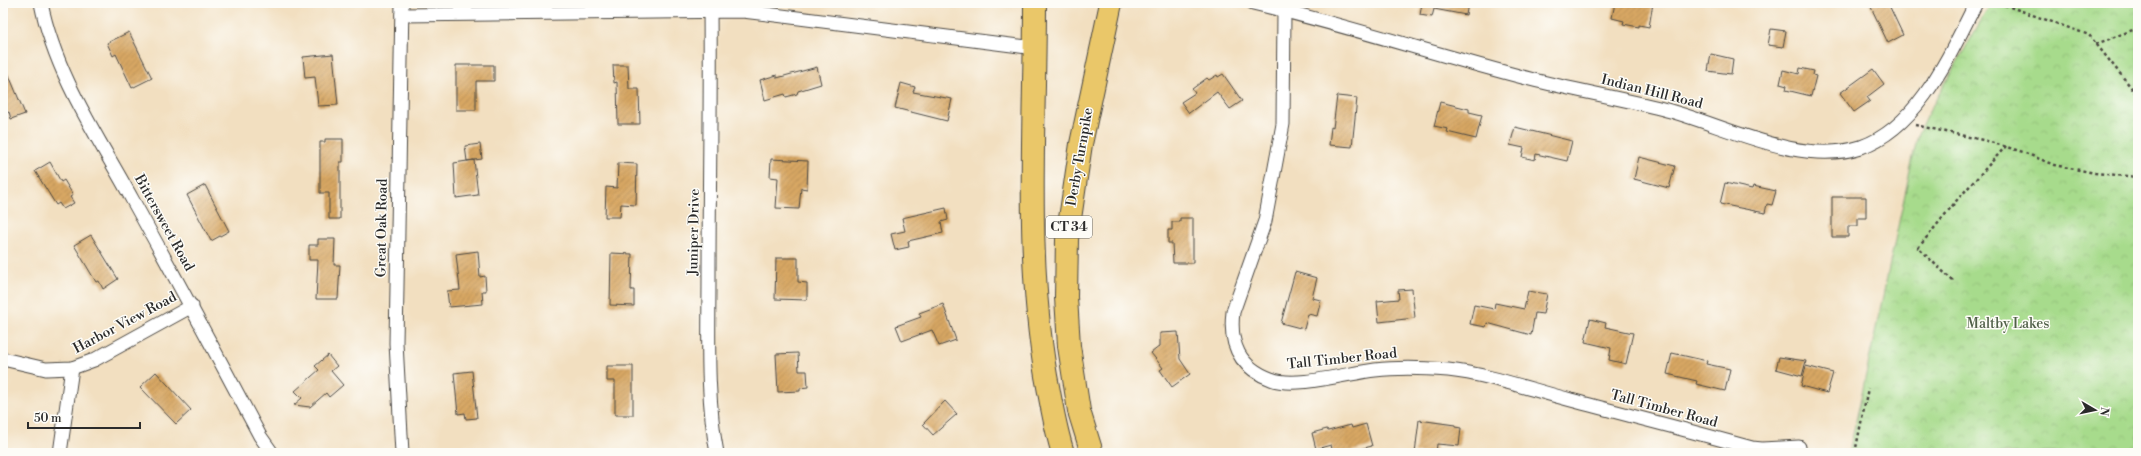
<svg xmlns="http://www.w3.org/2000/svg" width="2141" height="456" font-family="'Libre Bodoni',serif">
<defs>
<pattern id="park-crowns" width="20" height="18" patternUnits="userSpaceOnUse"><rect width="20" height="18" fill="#a7db8c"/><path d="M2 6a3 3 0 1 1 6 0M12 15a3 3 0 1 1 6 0" fill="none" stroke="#90bc79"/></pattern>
<pattern id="building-hatch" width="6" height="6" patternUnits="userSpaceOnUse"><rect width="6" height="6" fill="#d8a763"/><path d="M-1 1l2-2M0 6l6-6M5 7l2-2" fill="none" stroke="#af8852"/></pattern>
</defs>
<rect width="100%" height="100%" fill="#fdfcf7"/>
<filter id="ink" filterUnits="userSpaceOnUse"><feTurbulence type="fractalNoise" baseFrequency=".025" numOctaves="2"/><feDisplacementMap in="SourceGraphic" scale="8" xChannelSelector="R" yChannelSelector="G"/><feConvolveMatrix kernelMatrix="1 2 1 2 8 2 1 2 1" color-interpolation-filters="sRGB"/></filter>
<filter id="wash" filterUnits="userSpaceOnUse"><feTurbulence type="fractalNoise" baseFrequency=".012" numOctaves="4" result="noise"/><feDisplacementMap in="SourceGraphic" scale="16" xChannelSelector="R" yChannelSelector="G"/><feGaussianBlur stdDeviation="0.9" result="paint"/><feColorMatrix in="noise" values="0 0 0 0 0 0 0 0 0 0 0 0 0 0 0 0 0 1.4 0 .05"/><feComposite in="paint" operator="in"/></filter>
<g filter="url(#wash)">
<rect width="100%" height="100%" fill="#f2dfc0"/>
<polygon fill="url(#park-crowns)" stroke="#69835c" points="1991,3 2138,3 2138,453 1849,453 1918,134 1926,117"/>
<g id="blocks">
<g fill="url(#building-hatch)">
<polygon points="1422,3 1468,3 1466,15 1434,9 1432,17 1420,15"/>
<polygon points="1615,3 1653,3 1649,27 1639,25 1639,27 1623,24 1624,21 1612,18"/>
<polygon points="1869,3 1888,3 1903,35 1888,43"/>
<polygon points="1771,29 1786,31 1783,47 1768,45"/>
<polygon points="129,32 152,78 132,88 116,54 113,56 107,43"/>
<polygon points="333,54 338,105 318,106 315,77 305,78 303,57"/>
<polygon points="1711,54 1733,59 1731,74 1708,71"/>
<polygon points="3,61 25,114 11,119 9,112 3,114"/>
<polygon points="456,65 494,65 494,81 476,81 476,110 456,110"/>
<polygon points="613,65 628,65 629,89 639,89 640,124 618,124 617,82 614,83"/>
<polygon points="817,67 821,84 798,91 797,94 786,97 785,94 765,100 760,80 777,75 777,78"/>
<polygon points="1800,68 1814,71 1813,75 1816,76 1811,96 1786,90 1787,86 1780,84 1783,70 1799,74"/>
<polygon points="1873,69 1884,84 1867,97 1870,101 1854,112 1840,93"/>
<polygon points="1223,74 1242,101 1230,109 1217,92 1189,113 1181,102 1195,93 1192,89 1207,78 1209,80 1217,75 1218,77"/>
<polygon points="901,83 915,87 913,92 952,99 947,121 895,108"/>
<polygon points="1337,96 1357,98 1352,147 1329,145 1331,127 1333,128"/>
<polygon points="1440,102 1469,109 1469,112 1482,115 1476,139 1447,132 1448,129 1434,126"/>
<polygon points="1515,127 1572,141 1567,161 1536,154 1535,160 1522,157 1524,148 1510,145"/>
<polygon points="325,139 343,139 343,162 340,162 340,219 329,219 329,193 320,193 320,142 325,142"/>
<polygon points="480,144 482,159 467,161 465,146"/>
<polygon points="1639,157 1675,166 1669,188 1634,179"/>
<polygon points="771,159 808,161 807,189 801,188 799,209 776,208 778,178 770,177"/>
<polygon points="474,160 478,195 456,198 454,163"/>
<polygon points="50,162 61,182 64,180 73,195 70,197 74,203 63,209 59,203 56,205 35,171"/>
<polygon points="618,163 637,164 636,205 621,204 620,217 605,217 606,187 617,188"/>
<polygon points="1725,183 1752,189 1753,186 1776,191 1772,205 1767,204 1765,213 1720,204"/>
<polygon points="205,185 229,231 211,241 187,195"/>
<polygon points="1832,197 1866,197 1866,218 1858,218 1858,226 1848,226 1848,237 1832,237"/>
<polygon points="946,208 948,220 941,222 943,233 908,241 909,247 895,250 891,234 905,231 902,218"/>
<polygon points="1180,218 1193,218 1193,263 1173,263 1172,243 1168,243 1168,230 1172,230 1172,222 1180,222"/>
<polygon points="91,235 118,279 103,289 99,281 96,282 74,245"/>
<polygon points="318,239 335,239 334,265 340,265 338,299 316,299 318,260 309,260 309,245 318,245"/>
<polygon points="478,251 480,277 485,276 486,291 482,291 483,304 449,307 447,291 460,290 456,254"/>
<polygon points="611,253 632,254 631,290 634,290 634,306 610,305"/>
<polygon points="776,258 798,258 798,282 807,283 807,300 775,299"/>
<polygon points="1295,272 1317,278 1312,298 1321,300 1317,316 1308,314 1304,329 1281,323"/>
<polygon points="1412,289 1415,318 1379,322 1377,301 1399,299 1398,290"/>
<polygon points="1528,291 1547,294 1543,314 1535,313 1531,335 1487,323 1486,327 1470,324 1474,305 1494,309 1495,303 1524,309"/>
<polygon points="943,304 956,340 939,346 932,330 902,341 896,326 921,317 919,313"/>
<polygon points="1590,319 1606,323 1605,327 1633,333 1626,364 1609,360 1611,348 1585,342"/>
<polygon points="1178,332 1180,359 1190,374 1172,387 1160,370 1163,368 1151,353 1160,346 1160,333"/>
<polygon points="798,353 799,371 807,371 808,387 800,388 800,391 778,392 776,354"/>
<polygon points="1672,353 1707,361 1706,364 1730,369 1725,391 1696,384 1697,381 1667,374"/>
<polygon points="328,355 337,366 331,371 343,385 329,397 326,393 310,407 294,405 302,398 295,391 319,370 315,366"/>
<polygon points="1779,357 1806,361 1802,376 1776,369"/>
<polygon points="607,366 633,366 633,415 615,415 615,381 607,381"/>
<polygon points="1806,366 1833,373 1827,393 1801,386"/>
<polygon points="472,371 477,418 466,419 465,413 458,414 454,373"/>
<polygon points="156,372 191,410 176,424 140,387"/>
<polygon points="945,401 957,414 933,435 923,424"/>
<polygon points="1419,420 1455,425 1455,427 1461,428 1459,446 1437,444 1436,453 1415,453"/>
<polygon points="1366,424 1372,446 1344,453 1333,453 1331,445 1316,449 1312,433 1327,429 1328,431 1351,425 1352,428"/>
</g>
</g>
</g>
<g filter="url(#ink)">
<use href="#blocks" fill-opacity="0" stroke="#494641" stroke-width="1"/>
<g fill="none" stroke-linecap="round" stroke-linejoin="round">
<defs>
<g id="street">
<path d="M41 3C55 74 98 137 132 199 176 278 218 357 260 436L272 453"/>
<polyline points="402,3 396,343 402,453"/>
<path d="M1253 3C1346 25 1437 55 1530 79 1574 90 1619 98 1663 109 1723 124 1799 167 1861 147 1919 127 1950 54 1976 3"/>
<path d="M710 10C711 99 709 188 709 277 709 336 706 396 717 453"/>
<path d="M1284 12 1283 124 1265 221 1233 312C1229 344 1239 367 1271 379 1295 389 1348 373 1375 370 1399 367 1424 368 1448 370 1487 374 1532 390 1571 400 1631 416 1692 431 1752 448L1762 449 1799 447"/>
<polyline points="402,15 743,11 1035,48"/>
<polyline points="3,359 46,369 72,368 94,360 192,306"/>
<polyline points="60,453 72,368"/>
</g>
<g id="highway">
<path d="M1035 3C1035 127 1025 253 1046 376 1051 402 1055 428 1063 453"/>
<polyline points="1092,453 1079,411 1069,346 1066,297 1067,239 1081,144 1111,3"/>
</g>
</defs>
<use href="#street" stroke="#494641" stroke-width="15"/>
<use href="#highway" stroke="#494641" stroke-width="24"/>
<g stroke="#494641" stroke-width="2.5" stroke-dasharray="3 3" stroke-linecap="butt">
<polyline points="1999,3 2089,35 2138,96"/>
<polyline points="2096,44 2138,28"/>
<polyline points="1915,125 1987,141 2023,152 2054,165 2095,173 2138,177"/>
<polyline points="1953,281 1918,248 1957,200 2006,146"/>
<polyline points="1855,453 1868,388"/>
</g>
<use href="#street" stroke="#fff" stroke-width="13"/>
<use href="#highway" stroke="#eac769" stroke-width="22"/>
</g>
</g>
<g text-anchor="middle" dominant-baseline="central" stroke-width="3" stroke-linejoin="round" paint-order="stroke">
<rect fill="#fdfcf7" stroke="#6a6a68" stroke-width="1" x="1046" y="216" width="46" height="22" rx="3"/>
<g font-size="13" font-weight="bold" fill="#2b2b2b">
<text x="1069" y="227">CT 34</text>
</g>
<g font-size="14" fill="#2b2b2b" stroke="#fdfcf7">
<text transform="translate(1652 92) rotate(14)">Indian Hill Road</text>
<text transform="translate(1080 157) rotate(-80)">Derby Turnpike</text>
<text transform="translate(164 223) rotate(61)">Bittersweet Road</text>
<text transform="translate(382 228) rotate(-89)">Great Oak Road</text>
<text transform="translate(694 232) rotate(-89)">Juniper Drive</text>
<text transform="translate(125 323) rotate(-28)">Harbor View Road</text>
<text transform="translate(1342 359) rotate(-6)">Tall Timber Road</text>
<text transform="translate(1664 409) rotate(15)">Tall Timber Road</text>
</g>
<g font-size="14" fill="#506048" stroke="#fdfcf7">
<text x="2008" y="324">Maltby Lakes</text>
</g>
</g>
<rect width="2141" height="456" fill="none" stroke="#fdfcf7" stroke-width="16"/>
<g transform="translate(2095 410) rotate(99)" stroke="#fdfcf7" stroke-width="3" paint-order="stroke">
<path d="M0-3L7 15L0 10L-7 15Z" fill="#2b2b2b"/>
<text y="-6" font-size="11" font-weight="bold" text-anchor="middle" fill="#2b2b2b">N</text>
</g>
<path d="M28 422v6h112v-6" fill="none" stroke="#2b2b2b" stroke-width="2"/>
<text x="34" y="422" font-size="12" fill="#2b2b2b" stroke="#fdfcf7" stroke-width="3" paint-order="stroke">50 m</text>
</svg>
